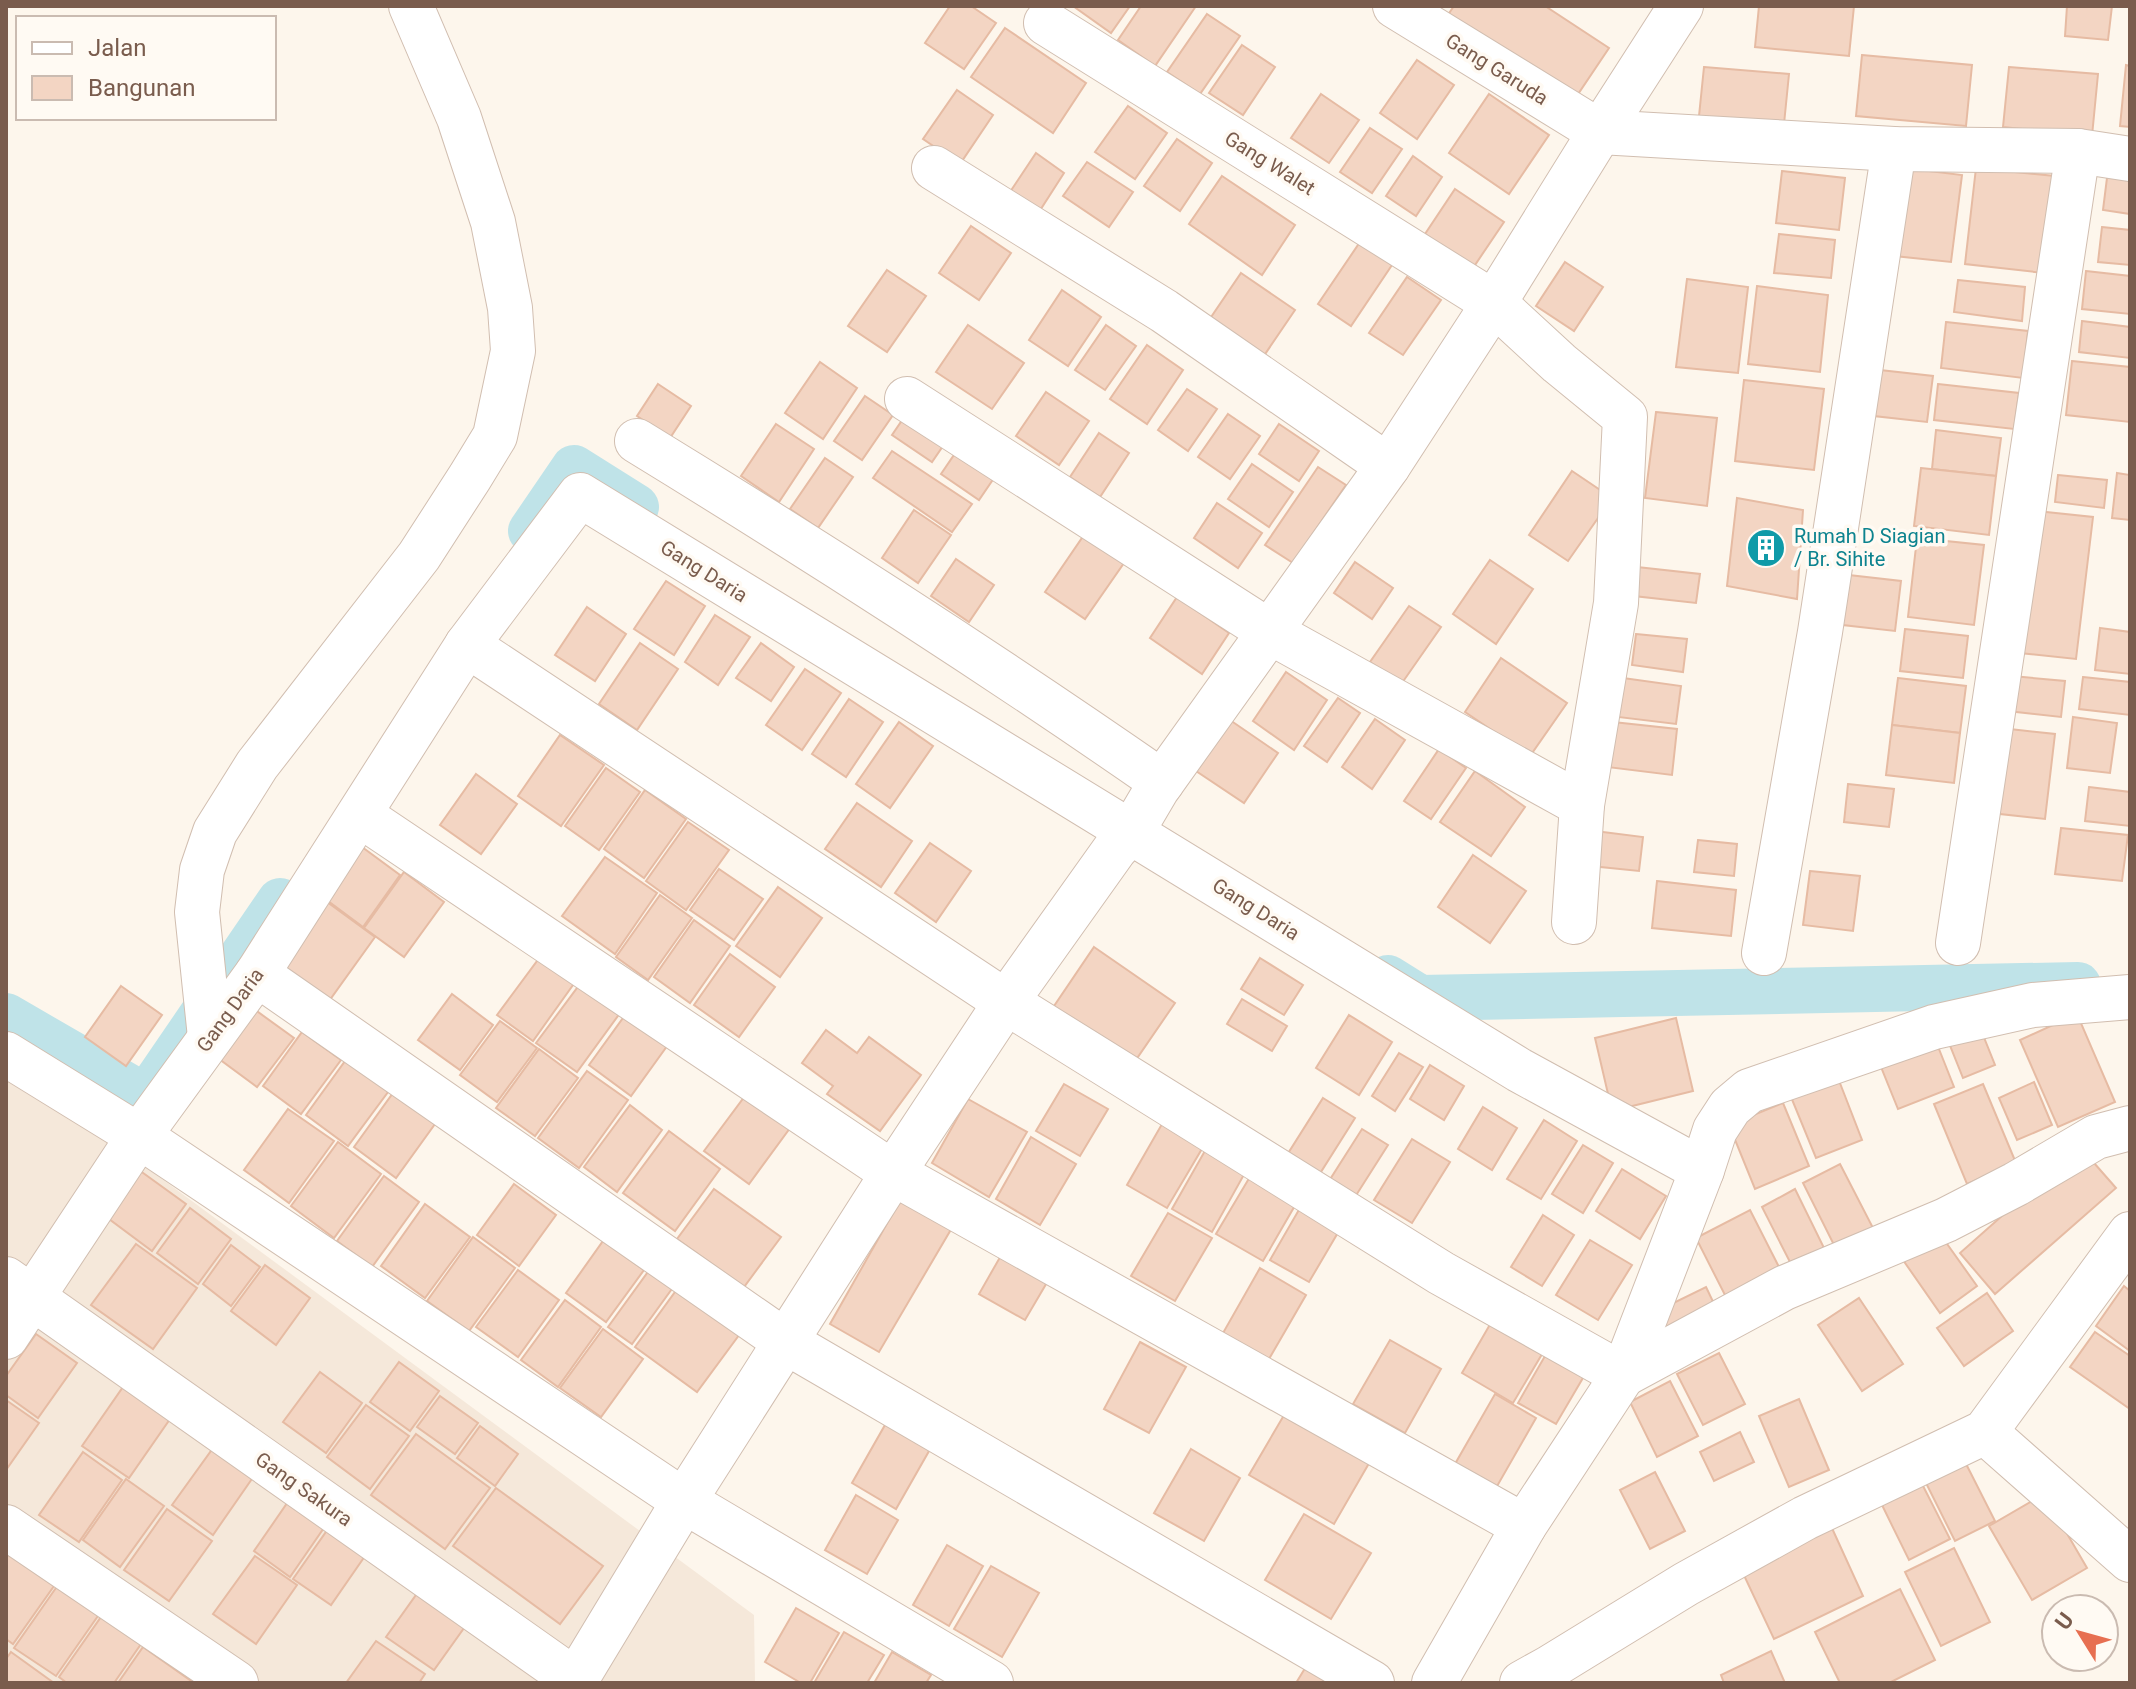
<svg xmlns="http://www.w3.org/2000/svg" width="2136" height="1689" font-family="Roboto,sans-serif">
<rect width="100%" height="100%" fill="#fdf6ec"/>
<polygon fill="#f5e8da" points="6,1064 754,1615 755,1683 6,1683"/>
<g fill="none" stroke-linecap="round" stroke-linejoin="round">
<g stroke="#bfe3e8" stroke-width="46">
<polyline points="531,531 574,468 636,507"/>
<polyline points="1388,978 1420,998 2078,985"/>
<polyline points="6,1016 146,1097 280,901"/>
</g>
</g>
<g fill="#f3d5c3" stroke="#e6bba3" stroke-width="2">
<polygon points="950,6 971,6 996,23 964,69 925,43"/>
<polygon points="1073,6 1130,6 1111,33"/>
<polygon points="1141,6 1196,6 1155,66 1118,40"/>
<polygon points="1454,6 1545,6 1609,48 1570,106 1443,22"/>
<polygon points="1759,6 1854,6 1849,56 1755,47"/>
<polygon points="2067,6 2112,6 2108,40 2065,36"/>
<polygon points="1207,14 1240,36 1200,94 1167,72"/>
<polygon points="1005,28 1086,83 1053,133 971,77"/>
<polygon points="1242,45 1275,67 1243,115 1209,93"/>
<polygon points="1862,55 1972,65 1966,126 1856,116"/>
<polygon points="1417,60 1454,85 1417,139 1380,113"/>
<polygon points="2126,65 2130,66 2130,127 2120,126"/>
<polygon points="1704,67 1789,74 1784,124 1699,116"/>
<polygon points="2009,67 2098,74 2092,136 2003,127"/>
<polygon points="957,90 993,115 960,164 923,139"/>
<polygon points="1321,94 1359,120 1329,163 1291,138"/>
<polygon points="1489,94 1549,135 1509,194 1449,153"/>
<polygon points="1128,106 1167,133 1135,179 1095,152"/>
<polygon points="1370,128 1402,149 1372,193 1340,172"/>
<polygon points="1177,139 1212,163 1180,211 1144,186"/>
<polygon points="1036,153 1064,173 1037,215 1008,195"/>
<polygon points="1413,156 1442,177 1416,216 1386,196"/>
<polygon points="1087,162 1133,192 1109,227 1063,196"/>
<polygon points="2109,162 2130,165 2130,214 2103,210"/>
<polygon points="1896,167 1962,175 1951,262 1885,255"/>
<polygon points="1976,168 2055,176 2044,273 1965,264"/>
<polygon points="1782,171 1845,178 1839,230 1776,223"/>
<polygon points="1222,176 1295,225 1262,275 1189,224"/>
<polygon points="1455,189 1504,222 1473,268 1425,234"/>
<polygon points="971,226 1011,253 979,300 939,273"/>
<polygon points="2102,227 2130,230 2130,265 2098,262"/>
<polygon points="1779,234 1835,240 1831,278 1774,273"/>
<polygon points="1360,242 1392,265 1351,326 1318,304"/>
<polygon points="1565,262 1603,287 1574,331 1536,306"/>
<polygon points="887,270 926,296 887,352 848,326"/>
<polygon points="2086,271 2130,276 2130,314 2082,309"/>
<polygon points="1241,273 1295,310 1259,363 1205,326"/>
<polygon points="1407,277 1441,300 1403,355 1369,333"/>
<polygon points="1687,279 1748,287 1738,373 1676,367"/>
<polygon points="1958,280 2025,287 2022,321 1954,312"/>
<polygon points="1757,286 1828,295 1820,372 1748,364"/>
<polygon points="1062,290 1101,317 1068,366 1029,340"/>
<polygon points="2082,321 2130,327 2130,358 2079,352"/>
<polygon points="1946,322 2028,331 2023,378 1941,368"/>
<polygon points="968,325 1024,363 992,409 936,372"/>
<polygon points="1106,325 1136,346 1105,390 1075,370"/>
<polygon points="1147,345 1183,370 1147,424 1110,399"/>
<polygon points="2072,361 2130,367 2130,422 2066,415"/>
<polygon points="820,362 857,388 823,439 785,413"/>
<polygon points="1880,370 1933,376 1927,422 1874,416"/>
<polygon points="1744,380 1824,389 1814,470 1735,461"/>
<polygon points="658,384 691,406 670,438 637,416"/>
<polygon points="1938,384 2019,393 2014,429 1934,420"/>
<polygon points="1187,389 1217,409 1188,451 1158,430"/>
<polygon points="1046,392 1089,421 1059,465 1016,436"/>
<polygon points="865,396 893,415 862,460 834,441"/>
<polygon points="1656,412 1717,418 1707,506 1645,498"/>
<polygon points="1228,414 1260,436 1230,479 1198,457"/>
<polygon points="905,416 945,443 932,462 892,435"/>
<polygon points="776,424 814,449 779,502 741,476"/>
<polygon points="1279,424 1319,451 1299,481 1259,454"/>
<polygon points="1936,430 2001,438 1996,476 1932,469"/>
<polygon points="1099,433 1129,453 1100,497 1070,477"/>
<polygon points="892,451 972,504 952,532 873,478"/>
<polygon points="956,452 994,478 979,500 941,474"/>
<polygon points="825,458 853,477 818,528 790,509"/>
<polygon points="1252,464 1293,492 1269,527 1228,499"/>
<polygon points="1318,467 1346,485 1293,563 1265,545"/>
<polygon points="1921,468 1996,476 1989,535 1914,526"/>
<polygon points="1572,471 1612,498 1568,561 1529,535"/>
<polygon points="2117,473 2130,475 2130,520 2112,518"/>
<polygon points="2058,475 2107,480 2104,508 2055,502"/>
<polygon points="1737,498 1803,510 1797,599 1727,586"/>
<polygon points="1217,503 1262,533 1238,568 1194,538"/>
<polygon points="914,510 951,535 918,583 882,558"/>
<polygon points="2028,510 2093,517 2076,659 2010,652"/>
<polygon points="1084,535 1124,563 1085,619 1045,592"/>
<polygon points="1917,538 1984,545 1974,625 1908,617"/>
<polygon points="956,559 994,585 969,622 931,596"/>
<polygon points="1490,560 1533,589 1496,644 1453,614"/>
<polygon points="1355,562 1393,588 1372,619 1334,593"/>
<polygon points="1637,567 1700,574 1696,603 1634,596"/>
<polygon points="1840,574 1901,581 1895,631 1834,624"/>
<polygon points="666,581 705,606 674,655 634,629"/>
<polygon points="1177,597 1229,633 1202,674 1150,638"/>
<polygon points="1409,606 1441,627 1402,683 1370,662"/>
<polygon points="587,607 626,634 595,681 555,655"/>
<polygon points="715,615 750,637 718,685 685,662"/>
<polygon points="2100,628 2130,632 2130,674 2095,670"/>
<polygon points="1905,629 1968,636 1963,678 1900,671"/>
<polygon points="1636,634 1687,639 1683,672 1632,665"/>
<polygon points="640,643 678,669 637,730 599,704"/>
<polygon points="761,643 794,667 771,701 736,678"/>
<polygon points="1501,658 1567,703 1530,756 1465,712"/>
<polygon points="805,669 841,693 802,750 766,725"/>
<polygon points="1286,672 1327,700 1294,750 1253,721"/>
<polygon points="2012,676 2065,681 2061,717 2008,711"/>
<polygon points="2083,677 2130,682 2130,715 2079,709"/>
<polygon points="1623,678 1681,686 1676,724 1618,717"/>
<polygon points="1898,678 1966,686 1960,733 1892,725"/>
<polygon points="1338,698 1360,713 1327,762 1304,746"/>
<polygon points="849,699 883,722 846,777 812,754"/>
<polygon points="2073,717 2117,723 2110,773 2067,768"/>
<polygon points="1227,718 1278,753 1244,803 1193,769"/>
<polygon points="1375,719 1405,740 1372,789 1342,767"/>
<polygon points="899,722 933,746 890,808 856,784"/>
<polygon points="1613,722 1677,729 1672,775 1607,767"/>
<polygon points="1892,725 1960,733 1954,783 1886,775"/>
<polygon points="2001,728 2055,734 2045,819 1991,813"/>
<polygon points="560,735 604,765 561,826 518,796"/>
<polygon points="1439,749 1466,768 1431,819 1404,801"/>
<polygon points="606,768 640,792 599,850 565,826"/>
<polygon points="1475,771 1525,807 1491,856 1440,822"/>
<polygon points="476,774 517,804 481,854 440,825"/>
<polygon points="1848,784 1894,789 1889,827 1844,822"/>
<polygon points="2089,787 2130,792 2130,826 2085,821"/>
<polygon points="645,790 686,819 644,878 604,849"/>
<polygon points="857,803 912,841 881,887 825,849"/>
<polygon points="688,822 729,850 686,910 646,881"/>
<polygon points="2061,828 2128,835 2122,881 2055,874"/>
<polygon points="1595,831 1643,837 1639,871 1591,866"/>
<polygon points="1698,840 1737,844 1734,876 1694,872"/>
<polygon points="930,843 971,871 936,922 895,893"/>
<polygon points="362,847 400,875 363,927 324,898"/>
<polygon points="1473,855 1526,891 1490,943 1438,907"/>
<polygon points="605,857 657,893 615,954 562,916"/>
<polygon points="719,869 763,899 734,940 690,910"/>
<polygon points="1810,871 1860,876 1853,931 1803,925"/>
<polygon points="404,872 444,902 404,957 364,928"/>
<polygon points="1657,881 1736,890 1731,936 1652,928"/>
<polygon points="778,887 822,918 780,977 736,946"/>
<polygon points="660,895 692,918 648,980 616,957"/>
<polygon points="323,899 375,937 329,1001 277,963"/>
<polygon points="694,920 730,946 690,1003 654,977"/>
<polygon points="1094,947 1175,1003 1131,1067 1050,1012"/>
<polygon points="543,953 578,978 533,1041 497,1015"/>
<polygon points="730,954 775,987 739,1037 694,1005"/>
<polygon points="1260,958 1303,985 1284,1015 1241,989"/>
<polygon points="583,980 623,1009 577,1072 536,1043"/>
<polygon points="121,986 162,1015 126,1066 85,1037"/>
<polygon points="452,994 493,1025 460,1070 418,1040"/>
<polygon points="1242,999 1287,1026 1272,1051 1227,1024"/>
<polygon points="247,1004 294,1038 257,1087 211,1053"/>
<polygon points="628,1011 670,1042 631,1096 589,1065"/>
<polygon points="2077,1014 2115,1102 2058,1127 2020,1040"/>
<polygon points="1349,1015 1392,1042 1359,1095 1316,1068"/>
<polygon points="1676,1018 1693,1091 1612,1111 1595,1038"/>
<polygon points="500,1021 537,1048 497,1102 460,1075"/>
<polygon points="826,1030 857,1053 869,1037 921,1075 880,1131 827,1094 833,1086 802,1063"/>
<polygon points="1981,1030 1995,1065 1963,1078 1949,1043"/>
<polygon points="302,1032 341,1060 301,1114 263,1086"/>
<polygon points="1935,1039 1954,1087 1898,1109 1879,1062"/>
<polygon points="539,1049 578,1078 535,1136 496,1108"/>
<polygon points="1399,1053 1423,1067 1395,1111 1372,1096"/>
<polygon points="348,1057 391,1088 348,1146 306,1115"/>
<polygon points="1430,1065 1464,1086 1444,1120 1410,1099"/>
<polygon points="587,1071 628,1100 579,1168 538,1138"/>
<polygon points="1838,1078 1862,1140 1816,1158 1791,1097"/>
<polygon points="2034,1082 2052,1125 2017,1140 1999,1098"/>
<polygon points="1064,1084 1108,1109 1080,1156 1036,1131"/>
<polygon points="1983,1084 2016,1163 1967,1184 1934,1104"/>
<polygon points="748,1092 793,1124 749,1184 704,1151"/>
<polygon points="393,1093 435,1124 396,1178 354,1147"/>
<polygon points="1323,1098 1355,1118 1319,1175 1287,1155"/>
<polygon points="968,1099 1027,1132 989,1197 932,1163"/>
<polygon points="1783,1103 1809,1166 1755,1189 1729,1125"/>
<polygon points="630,1105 662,1130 617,1192 584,1167"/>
<polygon points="1483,1107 1517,1128 1492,1170 1458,1149"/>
<polygon points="288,1109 334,1141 289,1203 244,1170"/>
<polygon points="1544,1120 1577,1141 1541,1199 1507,1179"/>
<polygon points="1162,1124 1203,1147 1167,1208 1127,1185"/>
<polygon points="1362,1129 1388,1145 1355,1197 1329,1181"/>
<polygon points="669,1131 720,1169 675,1231 623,1193"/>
<polygon points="1031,1137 1076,1164 1040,1225 996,1199"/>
<polygon points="1412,1139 1450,1162 1412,1223 1374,1200"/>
<polygon points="338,1142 381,1174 334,1238 291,1206"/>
<polygon points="1583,1145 1613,1163 1583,1213 1552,1194"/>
<polygon points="2080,1147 2116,1188 1995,1294 1960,1253"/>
<polygon points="1206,1149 1246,1171 1212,1232 1172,1209"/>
<polygon points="1840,1164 1873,1228 1835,1247 1803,1183"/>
<polygon points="1622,1169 1666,1196 1640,1239 1596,1211"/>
<polygon points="139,1170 186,1204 152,1251 105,1216"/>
<polygon points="1251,1175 1297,1202 1263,1261 1216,1234"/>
<polygon points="384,1176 419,1202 372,1267 337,1241"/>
<polygon points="514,1184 556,1215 519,1266 477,1235"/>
<polygon points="714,1189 781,1237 744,1287 677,1239"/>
<polygon points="1795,1189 1825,1250 1792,1266 1762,1207"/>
<polygon points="902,1197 953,1226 879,1352 830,1324"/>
<polygon points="1304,1201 1343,1224 1309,1282 1270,1260"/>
<polygon points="425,1204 470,1237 425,1298 381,1266"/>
<polygon points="190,1208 231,1239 198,1284 157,1253"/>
<polygon points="1750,1210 1781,1271 1727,1299 1696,1238"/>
<polygon points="1168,1213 1212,1238 1175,1301 1131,1276"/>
<polygon points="1543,1215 1574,1235 1542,1286 1511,1267"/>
<polygon points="1940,1234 1977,1286 1940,1313 1903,1260"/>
<polygon points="473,1237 515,1268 469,1331 427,1301"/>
<polygon points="1590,1240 1632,1265 1598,1320 1556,1295"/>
<polygon points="603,1241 644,1270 606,1322 566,1293"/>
<polygon points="136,1244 197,1288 153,1349 91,1305"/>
<polygon points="231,1245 260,1267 231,1306 203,1284"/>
<polygon points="1003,1252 1049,1279 1025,1320 979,1294"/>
<polygon points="265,1265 310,1298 276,1345 231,1311"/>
<polygon points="1260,1268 1306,1295 1269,1359 1223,1333"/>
<polygon points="650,1269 674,1286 632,1344 608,1327"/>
<polygon points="518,1270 559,1300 518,1357 476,1327"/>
<polygon points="683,1281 745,1327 697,1392 635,1347"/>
<polygon points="2124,1286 2130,1291 2130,1351 2096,1326"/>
<polygon points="1706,1287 1718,1312 1668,1338 1655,1312"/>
<polygon points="1987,1293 2013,1331 1964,1366 1937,1328"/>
<polygon points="1859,1298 1903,1364 1862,1391 1818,1325"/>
<polygon points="565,1300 601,1327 558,1387 521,1360"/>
<polygon points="1496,1314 1548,1344 1513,1403 1462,1373"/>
<polygon points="603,1329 643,1359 601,1417 560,1388"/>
<polygon points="2095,1332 2130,1356 2130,1409 2070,1367"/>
<polygon points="36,1334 77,1363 38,1418 6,1395 6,1376"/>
<polygon points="1390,1340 1441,1369 1405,1433 1353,1404"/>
<polygon points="1140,1342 1186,1367 1149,1433 1104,1409"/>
<polygon points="1549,1349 1587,1371 1556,1424 1518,1403"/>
<polygon points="1719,1353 1745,1404 1703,1425 1677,1374"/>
<polygon points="399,1362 439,1391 410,1431 370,1402"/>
<polygon points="320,1372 362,1403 326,1453 283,1422"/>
<polygon points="1670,1381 1698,1436 1657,1457 1630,1402"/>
<polygon points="123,1387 170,1419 129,1478 82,1446"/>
<polygon points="1495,1394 1536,1418 1496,1488 1455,1464"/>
<polygon points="440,1396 478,1423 455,1454 417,1427"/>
<polygon points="1799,1399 1829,1470 1789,1487 1759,1416"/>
<polygon points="6,1400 39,1423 6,1470"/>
<polygon points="366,1405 409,1436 370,1489 327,1457"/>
<polygon points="1287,1410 1372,1458 1334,1524 1249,1475"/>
<polygon points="889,1418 933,1444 896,1509 852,1483"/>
<polygon points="480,1426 518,1454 495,1486 457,1458"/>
<polygon points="1740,1432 1754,1462 1714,1481 1700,1452"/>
<polygon points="416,1434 490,1488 445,1549 371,1495"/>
<polygon points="216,1444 256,1473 213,1535 172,1505"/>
<polygon points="1191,1449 1240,1478 1204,1541 1154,1513"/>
<polygon points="1959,1450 1995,1521 1955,1541 1920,1471"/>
<polygon points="83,1452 122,1480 79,1542 39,1515"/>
<polygon points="1655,1472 1685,1531 1650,1549 1620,1490"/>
<polygon points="126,1479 164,1506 120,1567 83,1540"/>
<polygon points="1920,1480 1950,1539 1909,1560 1880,1501"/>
<polygon points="496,1488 603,1566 560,1624 453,1546"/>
<polygon points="2044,1494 2087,1568 2032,1600 1989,1526"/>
<polygon points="856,1495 898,1520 867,1574 825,1550"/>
<polygon points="292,1496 328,1522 290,1577 254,1551"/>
<polygon points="167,1509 212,1541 169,1601 124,1570"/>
<polygon points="1304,1514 1371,1553 1331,1619 1265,1580"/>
<polygon points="1831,1526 1863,1596 1774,1639 1741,1569"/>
<polygon points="328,1529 365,1556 331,1605 293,1579"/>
<polygon points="947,1545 983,1566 949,1626 913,1605"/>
<polygon points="1954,1548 1990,1622 1941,1646 1905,1572"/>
<polygon points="6,1552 54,1586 13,1644 6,1639"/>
<polygon points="255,1556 297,1585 256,1644 213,1614"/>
<polygon points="991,1566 1039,1593 1002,1657 954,1629"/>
<polygon points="58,1585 100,1613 56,1676 14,1648"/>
<polygon points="421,1588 469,1621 434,1670 386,1637"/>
<polygon points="1900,1589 1935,1660 1889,1683 1840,1683 1815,1632"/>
<polygon points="796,1608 839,1633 810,1683 801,1683 765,1662"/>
<polygon points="101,1617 141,1644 114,1683 67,1683 59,1677"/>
<polygon points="844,1632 884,1655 867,1683 814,1683"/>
<polygon points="376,1641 425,1674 419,1683 346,1683"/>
<polygon points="143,1647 194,1683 118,1683"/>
<polygon points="1771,1651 1785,1683 1724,1683 1721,1675"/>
<polygon points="11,1652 54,1683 6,1683 6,1659"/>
<polygon points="892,1652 931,1675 926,1683 874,1683"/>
<polygon points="1307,1665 1338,1683 1296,1683"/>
</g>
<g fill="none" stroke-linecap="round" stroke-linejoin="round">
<defs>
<g id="minor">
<polyline points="1395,6 1600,132 1894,149 2078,151 2130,159"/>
<polyline points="1046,23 1494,303 1559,363 1625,417 1616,603 1582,805 1574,922"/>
<polyline points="934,168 1164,311 1388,466"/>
<polyline points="907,399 1270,632 1582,805"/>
<path d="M637 441C815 550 991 663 1162 782"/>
<polyline points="467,645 1006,1002 1441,1273 1623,1375"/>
<polyline points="360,815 893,1173 1524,1526"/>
<polyline points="1958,943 2078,151"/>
<polyline points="1764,953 1820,632 1894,149"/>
<polyline points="257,974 786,1342 1372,1683"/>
<polyline points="210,1037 197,912 202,870 215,832 257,765 419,556 470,477 495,436 513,351 510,308 493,222 459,118 411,6"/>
<polyline points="6,1054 139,1136 684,1501 991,1683"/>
<polyline points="6,1279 575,1680"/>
<polyline points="6,1337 139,1136 257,974 467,645 580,495 1519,1070 1702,1170"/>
<polyline points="1623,1375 1784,1288 1946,1220 2016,1184 2096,1137 2130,1128"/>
<polyline points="1985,1432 2130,1560"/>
<polyline points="6,1527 236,1683"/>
<polyline points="574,1683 684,1501 893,1173 1006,1002 1115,849 1134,828 1157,789 1388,466 1494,303 1600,132 1681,6"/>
<polyline points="1434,1683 1524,1526 1623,1375 1702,1170 1715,1130 1730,1107 1749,1091 1934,1027 2033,1005 2130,997"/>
<polyline points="1522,1683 1549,1668 1686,1584 1805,1518 1985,1432 2130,1234"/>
</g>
</defs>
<use href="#minor" stroke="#d1beb0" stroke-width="46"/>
<use href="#minor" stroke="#fff" stroke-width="44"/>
</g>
<defs>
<symbol id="building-disc" viewBox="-11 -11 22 22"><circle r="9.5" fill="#0f9aa8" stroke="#fffaf3"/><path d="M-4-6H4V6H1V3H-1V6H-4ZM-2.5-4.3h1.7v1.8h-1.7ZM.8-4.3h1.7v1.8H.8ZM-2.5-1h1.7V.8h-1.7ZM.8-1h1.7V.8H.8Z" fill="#fff"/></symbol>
</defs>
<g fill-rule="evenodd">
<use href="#building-disc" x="1744" y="526" width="44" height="44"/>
</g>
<g text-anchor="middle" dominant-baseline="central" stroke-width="7" stroke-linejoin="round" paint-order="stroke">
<g font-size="20" fill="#7a5c4d" stroke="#fffaf3">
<text transform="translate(1497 69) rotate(32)">Gang Garuda</text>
<text transform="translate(1270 163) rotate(32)">Gang Walet</text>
<text transform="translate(704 571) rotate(32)">Gang Daria</text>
<text transform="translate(1256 909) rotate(32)">Gang Daria</text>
<text transform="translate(230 1010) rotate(-54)">Gang Daria</text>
<text transform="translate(304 1489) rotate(35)">Gang Sakura</text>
</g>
<g font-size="20" fill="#0d838f" stroke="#fffaf3" text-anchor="start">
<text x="1794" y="536">Rumah D Siagian<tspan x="1794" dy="23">/ Br. Sihite</tspan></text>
</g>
</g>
<rect width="2136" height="1689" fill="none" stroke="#7a5c4d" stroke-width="16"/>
<rect x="16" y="16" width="260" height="104" fill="#fffaf3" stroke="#cabbb1" stroke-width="2"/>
<rect x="32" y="42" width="40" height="12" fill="#ffffff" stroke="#cabbb1" stroke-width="2"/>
<text x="88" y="56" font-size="24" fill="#7a5c4d">Jalan</text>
<rect x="32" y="76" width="40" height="24" fill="#f3d5c3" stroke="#cabbb1" stroke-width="2"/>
<text x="88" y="96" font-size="24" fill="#7a5c4d">Bangunan</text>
<g transform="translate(2080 1633) rotate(307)"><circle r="38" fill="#fffaf3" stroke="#cabbb1" stroke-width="2"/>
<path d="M0-6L14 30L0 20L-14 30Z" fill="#e76f51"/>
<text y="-12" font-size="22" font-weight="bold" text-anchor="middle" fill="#7a5c4d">U</text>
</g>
</svg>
